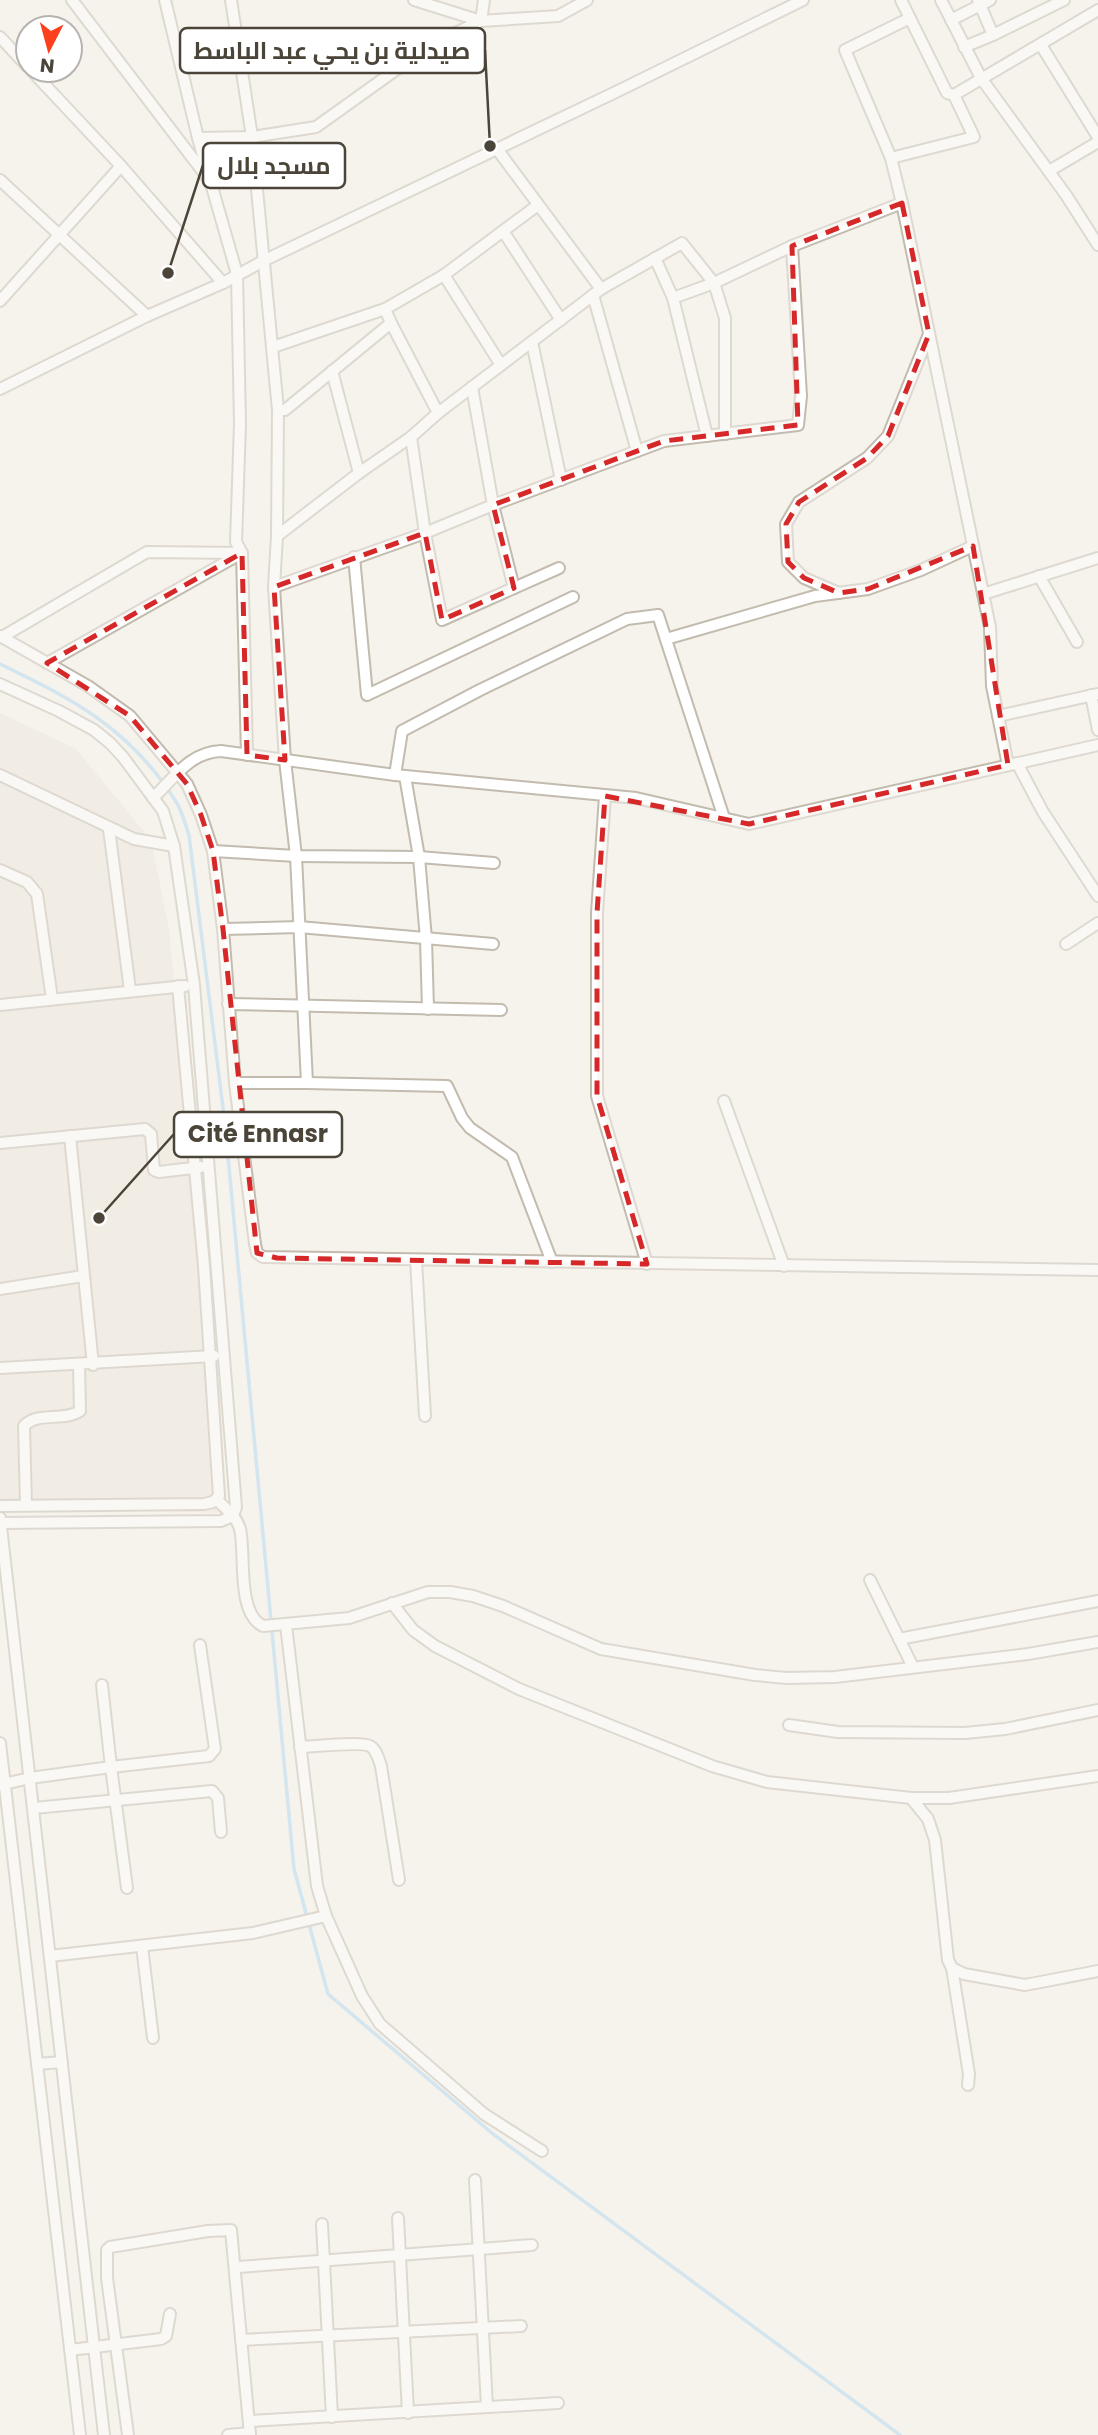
<svg xmlns="http://www.w3.org/2000/svg" width="1098" height="2435" font-family="Poppins,Cairo,sans-serif">
<rect width="100%" height="100%" fill="#f6f3ec"/>
<polygon fill="#eae5da" points="0,713 76,749 151,840 169,930 227,1513 0,1506"/>
<g fill="none" stroke-linecap="round" stroke-linejoin="round">
<path stroke="#a9d4f2" stroke-width="3.5" d="M0 664C73 699 130 729 175 800 182 810 185 824 189 835L225 1124 294 1869 328 1994 493 2134 900 2435"/>
<defs>
<g id="minor">
<polyline points="72,0 207,177"/>
<polyline points="231,0 252,137 278,410 277,536 274,587 285,760 296,856 307,1083 235,1083"/>
<polyline points="414,0 481,21 558,16 587,0"/>
<polyline points="941,0 981,78 1066,195 1098,245"/>
<polyline points="978,0 993,35"/>
<polyline points="908,19 845,50 891,158 902,203 990,627 992,686 1008,765"/>
<polyline points="951,20 990,0"/>
<polyline points="0,37 28,67"/>
<polyline points="1041,45 1098,137"/>
<polyline points="964,47 993,35 1064,0"/>
<polyline points="31,70 121,166 223,283"/>
<polyline points="954,95 1098,10"/>
<polyline points="198,138 252,137 316,127 432,44 481,21 484,0"/>
<polyline points="497,149 601,289"/>
<polyline points="891,158 974,137 954,95 947,93 901,0"/>
<polyline points="1049,171 1098,142"/>
<polyline points="0,180 147,316"/>
<polyline points="503,231 561,320"/>
<polyline points="655,258 673,298 707,436"/>
<polyline points="444,275 501,365"/>
<polyline points="593,295 637,451"/>
<polyline points="673,298 714,283 792,246 902,203"/>
<polyline points="0,301 121,166"/>
<polyline points="385,309 444,275 538,205"/>
<polyline points="391,323 438,413"/>
<polyline points="532,342 561,480"/>
<polyline points="273,347 385,309 391,323 285,410 278,410"/>
<polyline points="332,371 359,473"/>
<polyline points="472,387 493,505 514,588"/>
<polyline points="0,389 147,316 223,283 265,260 620,90 803,0"/>
<polyline points="411,437 425,533 442,620 559,568"/>
<polyline points="277,536 359,473 411,437 438,413 601,289 682,243 714,283 725,318 725,434"/>
<polyline points="354,557 367,695 573,597"/>
<polyline points="1039,576 1077,642"/>
<polyline points="274,587 425,533 493,505 664,441 798,425 801,396 792,246"/>
<polyline points="839,593 804,578 788,562 786,524 799,502 867,458 888,436 929,334"/>
<polyline points="983,594 1098,558"/>
<polyline points="0,636 88,686 130,716 187,784 201,815 213,851 223,929 235,1083 255,1244 257,1253 263,1257 1098,1270"/>
<polyline points="2,637 147,552 242,553 247,755"/>
<polyline points="666,639 815,596 868,589 921,570 973,546"/>
<polyline points="47,663 242,553 236,542 240,424 237,274 198,138 165,0"/>
<polyline points="0,684 59,711 94,730 110,743 123,757 163,811 174,846 194,985 236,1507 233,1516 221,1521 0,1523"/>
<polyline points="1091,695 1098,730"/>
<polyline points="998,716 1098,694"/>
<polyline points="1017,763 1043,812 1098,896"/>
<polyline points="0,775 134,839 174,846"/>
<polyline points="395,775 402,731 480,690 627,619 658,615 724,818"/>
<polyline points="405,776 419,857 426,939 428,1009"/>
<polyline points="605,796 597,913 597,1096 647,1264"/>
<path d="M153 798C174 778 190 752 221 751L395 775 636 798 749 824 1098 745"/>
<polyline points="109,829 130,990"/>
<polyline points="213,851 296,856 419,857 494,863"/>
<polyline points="0,870 27,882 37,894 52,999"/>
<polyline points="223,929 299,927 493,944"/>
<polyline points="1066,944 1098,923"/>
<polyline points="228,1004 501,1010"/>
<polyline points="0,1005 185,986"/>
<polyline points="307,1083 447,1086 462,1118 470,1128 512,1157 552,1262"/>
<polyline points="724,1101 784,1266"/>
<polyline points="70,1136 93,1365"/>
<polyline points="0,1143 145,1129 151,1134 154,1170 159,1172 201,1167"/>
<polyline points="416,1260 425,1416"/>
<polyline points="0,1289 83,1276"/>
<polyline points="0,1368 214,1356"/>
<path d="M217 1500C225 1508 237 1517 240 1529 246 1554 236 1613 263 1626L349 1618 428 1592H450L473 1596 503 1606 601 1649 755 1675 787 1678 835 1677 1028 1654 1098 1642"/>
<path d="M26 1505 24 1426C37 1411 64 1422 80 1411L79 1365"/>
<polyline points="0,1506 204,1504 213,1502 219,1496 204,1266 178,986"/>
<polyline points="0,1518 104,2435"/>
<polyline points="870,1580 913,1667"/>
<polyline points="392,1603 413,1630 435,1646 519,1689 712,1766 767,1782 911,1798 949,1798 1098,1776"/>
<polyline points="286,1625 317,1886 326,1916 362,1996 380,2024 484,2114 542,2151"/>
<polyline points="899,1639 1098,1601"/>
<polyline points="102,1685 111,1767 209,1756 215,1749 200,1645"/>
<polyline points="789,1725 838,1732 965,1733 1005,1729 1098,1710"/>
<polyline points="0,1743 80,2435"/>
<path d="M300 1747C314 1747 359 1741 370 1746 376 1749 379 1760 381 1766L399 1880"/>
<polyline points="0,1785 30,1778 111,1767 127,1888"/>
<polyline points="911,1798 928,1819 935,1840 948,1960 952,1968 964,1974 1025,1985 1098,1971"/>
<polyline points="34,1808 212,1791 218,1798 221,1832"/>
<polyline points="142,1946 153,2038"/>
<polyline points="50,1956 253,1933 326,1916"/>
<polyline points="952,1968 969,2074 968,2085"/>
<polyline points="37,2064 62,2062"/>
<polyline points="475,2180 487,2407"/>
<polyline points="398,2218 408,2413"/>
<polyline points="322,2224 332,2417"/>
<polyline points="238,2267 532,2245"/>
<polyline points="241,2340 521,2326"/>
<polyline points="70,2350 161,2339 166,2336 170,2314"/>
<polyline points="249,2421 558,2403"/>
<polyline points="128,2435 107,2278 107,2250 110,2247 208,2231 231,2230 250,2435"/>
<polyline points="228,2435 250,2433"/>
</g>
</defs>
<use href="#minor" stroke="#c2bbae" stroke-width="14"/>
<use href="#minor" stroke="#fff" stroke-width="10"/>
</g>
<path d="M0 0H1098V2435H0ZM902 203 929 334 888 436 867 458 799 502 786 524 788 562 804 578 839 593 868 589 973 546 1008 765 749 824 605 796 597 913V1096L647 1264 277 1258 257 1253 223 929 213 851 201 815 187 784 130 716 47 663 242 553 247 755 285 760 274 587 425 533 442 620 514 588 493 505 664 441 798 425 792 246Z" fill="#f6f3ec" fill-opacity=".55" fill-rule="evenodd"/>
<path fill="none" stroke="#d62828" stroke-width="5" stroke-dasharray="14 9" stroke-linejoin="round" d="M902 203 929 334 888 436 867 458 799 502 786 524 788 562 804 578 839 593 868 589 973 546 1008 765 749 824 605 796 597 913V1096L647 1264 277 1258 257 1253 223 929 213 851 201 815 187 784 130 716 47 663 242 553 247 755 285 760 274 587 425 533 442 620 514 588 493 505 664 441 798 425 792 246Z"/>
<path fill="none" stroke="#4b4439" stroke-width="2.5" d="M490 146L485 50M168 273L203 165M99 1218L174 1134"/>
<g fill="#4b4439" stroke="#fff" stroke-width="2.5">
<circle cx="490" cy="146" r="7"/>
<circle cx="168" cy="273" r="7"/>
<circle cx="99" cy="1218" r="7"/>
</g>
<g fill="#fff" stroke="#4b4439" stroke-width="2.5">
<rect x="180" y="28" width="305" height="45" rx="7"/>
<rect x="203" y="143" width="142" height="45" rx="7"/>
<rect x="174" y="1112" width="168" height="45" rx="7"/>
</g>
<g font-size="24" text-anchor="middle" font-weight="bold" fill="#4b4439">
<text x="332" y="59">صيدلية بن يحي عبد الباسط</text>
<text x="274" y="174">مسجد بلال</text>
<text x="258" y="1142">Cité Ennasr</text>
</g>
<g transform="translate(49 49) rotate(186)"><circle r="33" fill="#ffffff" stroke="#b7b4b0" stroke-width="2"/>
<path d="M0-5L12 26L0 18L-12 26Z" fill="#fc3f1d"/>
<text y="-10" font-size="19" font-weight="bold" text-anchor="middle" fill="#4b4439">N</text>
</g>
</svg>
